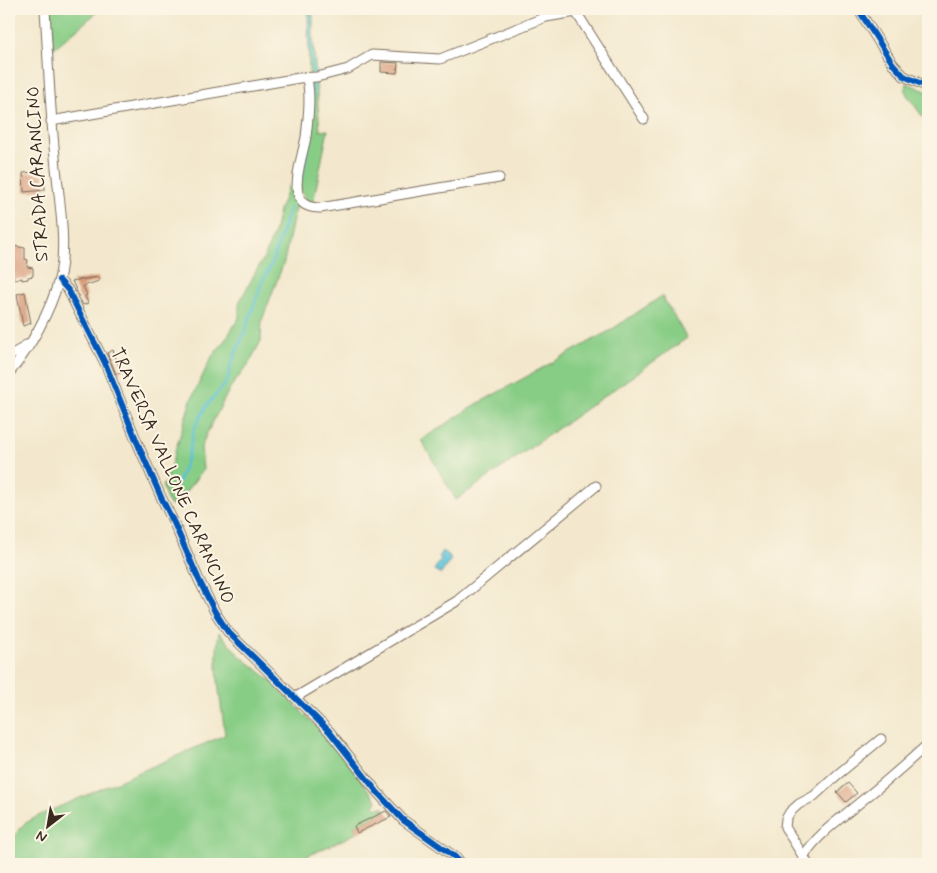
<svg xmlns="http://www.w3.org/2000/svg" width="937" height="873" font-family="Mynerve,sans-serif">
<rect width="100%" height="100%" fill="#fcf5e5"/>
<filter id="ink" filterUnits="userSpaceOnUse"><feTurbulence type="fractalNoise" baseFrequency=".02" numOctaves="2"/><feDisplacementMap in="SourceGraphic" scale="10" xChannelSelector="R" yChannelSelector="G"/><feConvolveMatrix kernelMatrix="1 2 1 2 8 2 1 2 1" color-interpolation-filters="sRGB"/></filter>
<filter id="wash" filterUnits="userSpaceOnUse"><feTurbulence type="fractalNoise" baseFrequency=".0096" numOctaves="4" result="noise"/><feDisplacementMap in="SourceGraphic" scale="20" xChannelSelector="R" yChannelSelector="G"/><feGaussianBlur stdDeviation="1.12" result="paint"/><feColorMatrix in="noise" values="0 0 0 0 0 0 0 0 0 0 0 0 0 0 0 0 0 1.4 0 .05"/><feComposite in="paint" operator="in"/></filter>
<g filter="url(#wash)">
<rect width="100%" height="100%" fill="#f3e8cd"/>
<g fill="#88cd86" stroke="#627c52">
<polygon points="51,9 101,9 53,49"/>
<polygon points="308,9 313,9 313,38 316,75 309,74"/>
<polygon points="310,81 316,81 320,131 328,130 313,203 306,200 299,189"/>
<polygon points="907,83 928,92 928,124 907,95 905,90"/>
<polygon points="289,185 296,205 284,262 262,320 261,341 248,365 230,388 206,435 201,447 203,470 175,505 170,505 166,498 162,485 165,484 191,400 211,358 223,343 239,318 239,303 256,271 265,256 274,233 279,210"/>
<polygon points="662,296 687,338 456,500 421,440 477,404 611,330"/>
<path d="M219 632 238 654 270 680 331 741 377 801 374 805 377 808 383 807 386 811 354 826 357 833 290 864H9V842L24 824 38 816 225 735C221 700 213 667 219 632Z"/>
</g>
<polygon fill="#5ac1d7" stroke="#4a767a" points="443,551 450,556 449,558 451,559 441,574 434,570 441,559 439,557"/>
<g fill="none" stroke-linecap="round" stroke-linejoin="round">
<g stroke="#5ac1d7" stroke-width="2.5">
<polyline points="311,9 310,36 313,75"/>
<polyline points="313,113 313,81"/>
<polyline points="302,177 308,146"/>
<polyline points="174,493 188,457 194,429 207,405 227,382 231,364 244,334 262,282 271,265 290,208"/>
</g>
</g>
<g id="blocks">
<g fill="#d69977">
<polygon points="381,62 398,63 397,73 381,72"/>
<polygon points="36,172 36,174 44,174 45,190 24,192 23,173"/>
<polygon points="9,245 25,248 25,259 28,260 27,267 33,268 33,276 28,277 28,279 22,280 22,278 14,280 13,275 9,276"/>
<polygon points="98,277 99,281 83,286 87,295 85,296 88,303 83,305 72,281"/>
<polygon points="25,292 31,323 23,326 17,294"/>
<polygon points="113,350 121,373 116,374 107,353"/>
<polygon points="848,783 857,793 846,802 837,792"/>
<polygon points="386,811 391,817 357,833 354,826"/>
</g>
</g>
</g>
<g filter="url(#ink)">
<use href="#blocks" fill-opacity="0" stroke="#7b6c5b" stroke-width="1"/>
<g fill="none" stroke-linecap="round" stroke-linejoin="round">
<defs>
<g id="minor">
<polyline points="858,9 893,64 904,76 928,87"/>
<polyline points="576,12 644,119"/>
<path d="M307 79C311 97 308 119 306 137 303 154 292 184 300 199 304 207 312 208 320 208L499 178"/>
<polyline points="51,121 299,78 317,77 348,69 372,55 440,59 546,17 576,12 585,9"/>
<polyline points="59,280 68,290 105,363 137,442 161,497 174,523 199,580 215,612 228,632 329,731 378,793 403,820 455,857 462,864"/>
<polyline points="9,356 23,348 26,345"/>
<path d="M9 373C30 349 51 310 59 279 68 243 58 195 55 157 50 108 48 58 45 9"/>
<polyline points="296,697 457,601 596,486"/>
<path d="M803 857C818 833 843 817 864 799 886 782 907 763 928 744"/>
<polyline points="808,864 785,827 786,819 790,812 799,804 814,796 837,775 881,739"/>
</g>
</defs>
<use href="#minor" stroke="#7b6c5b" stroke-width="11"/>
<use href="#minor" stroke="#fff" stroke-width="9"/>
<defs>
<g id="cycleway">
<polyline points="858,9 893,64 904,76 928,87"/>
<polyline points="59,280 68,290 105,363 137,442 161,497 174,523 199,580 215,612 228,632 329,731 378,793 403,820 455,857 462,864"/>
</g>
</defs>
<use href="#cycleway" stroke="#fcf5e5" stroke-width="9"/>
<use href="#cycleway" stroke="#0057b8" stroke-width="6"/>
</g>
</g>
<g text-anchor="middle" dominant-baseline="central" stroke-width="4" stroke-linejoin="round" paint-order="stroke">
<g font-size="18" fill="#3b2a1e" stroke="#fcf5e5">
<text transform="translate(38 174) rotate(-93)">STRADA CARANCINO</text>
<text transform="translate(172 476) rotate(66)">TRAVERSA VALLONE CARANCINO</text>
</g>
</g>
<rect width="937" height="873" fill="none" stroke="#fcf5e5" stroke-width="30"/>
<g transform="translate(48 826) rotate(211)" stroke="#fcf5e5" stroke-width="4" paint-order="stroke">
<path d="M0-4L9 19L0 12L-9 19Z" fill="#3b2a1e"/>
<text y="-8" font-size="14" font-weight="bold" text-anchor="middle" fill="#3b2a1e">N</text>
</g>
</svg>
